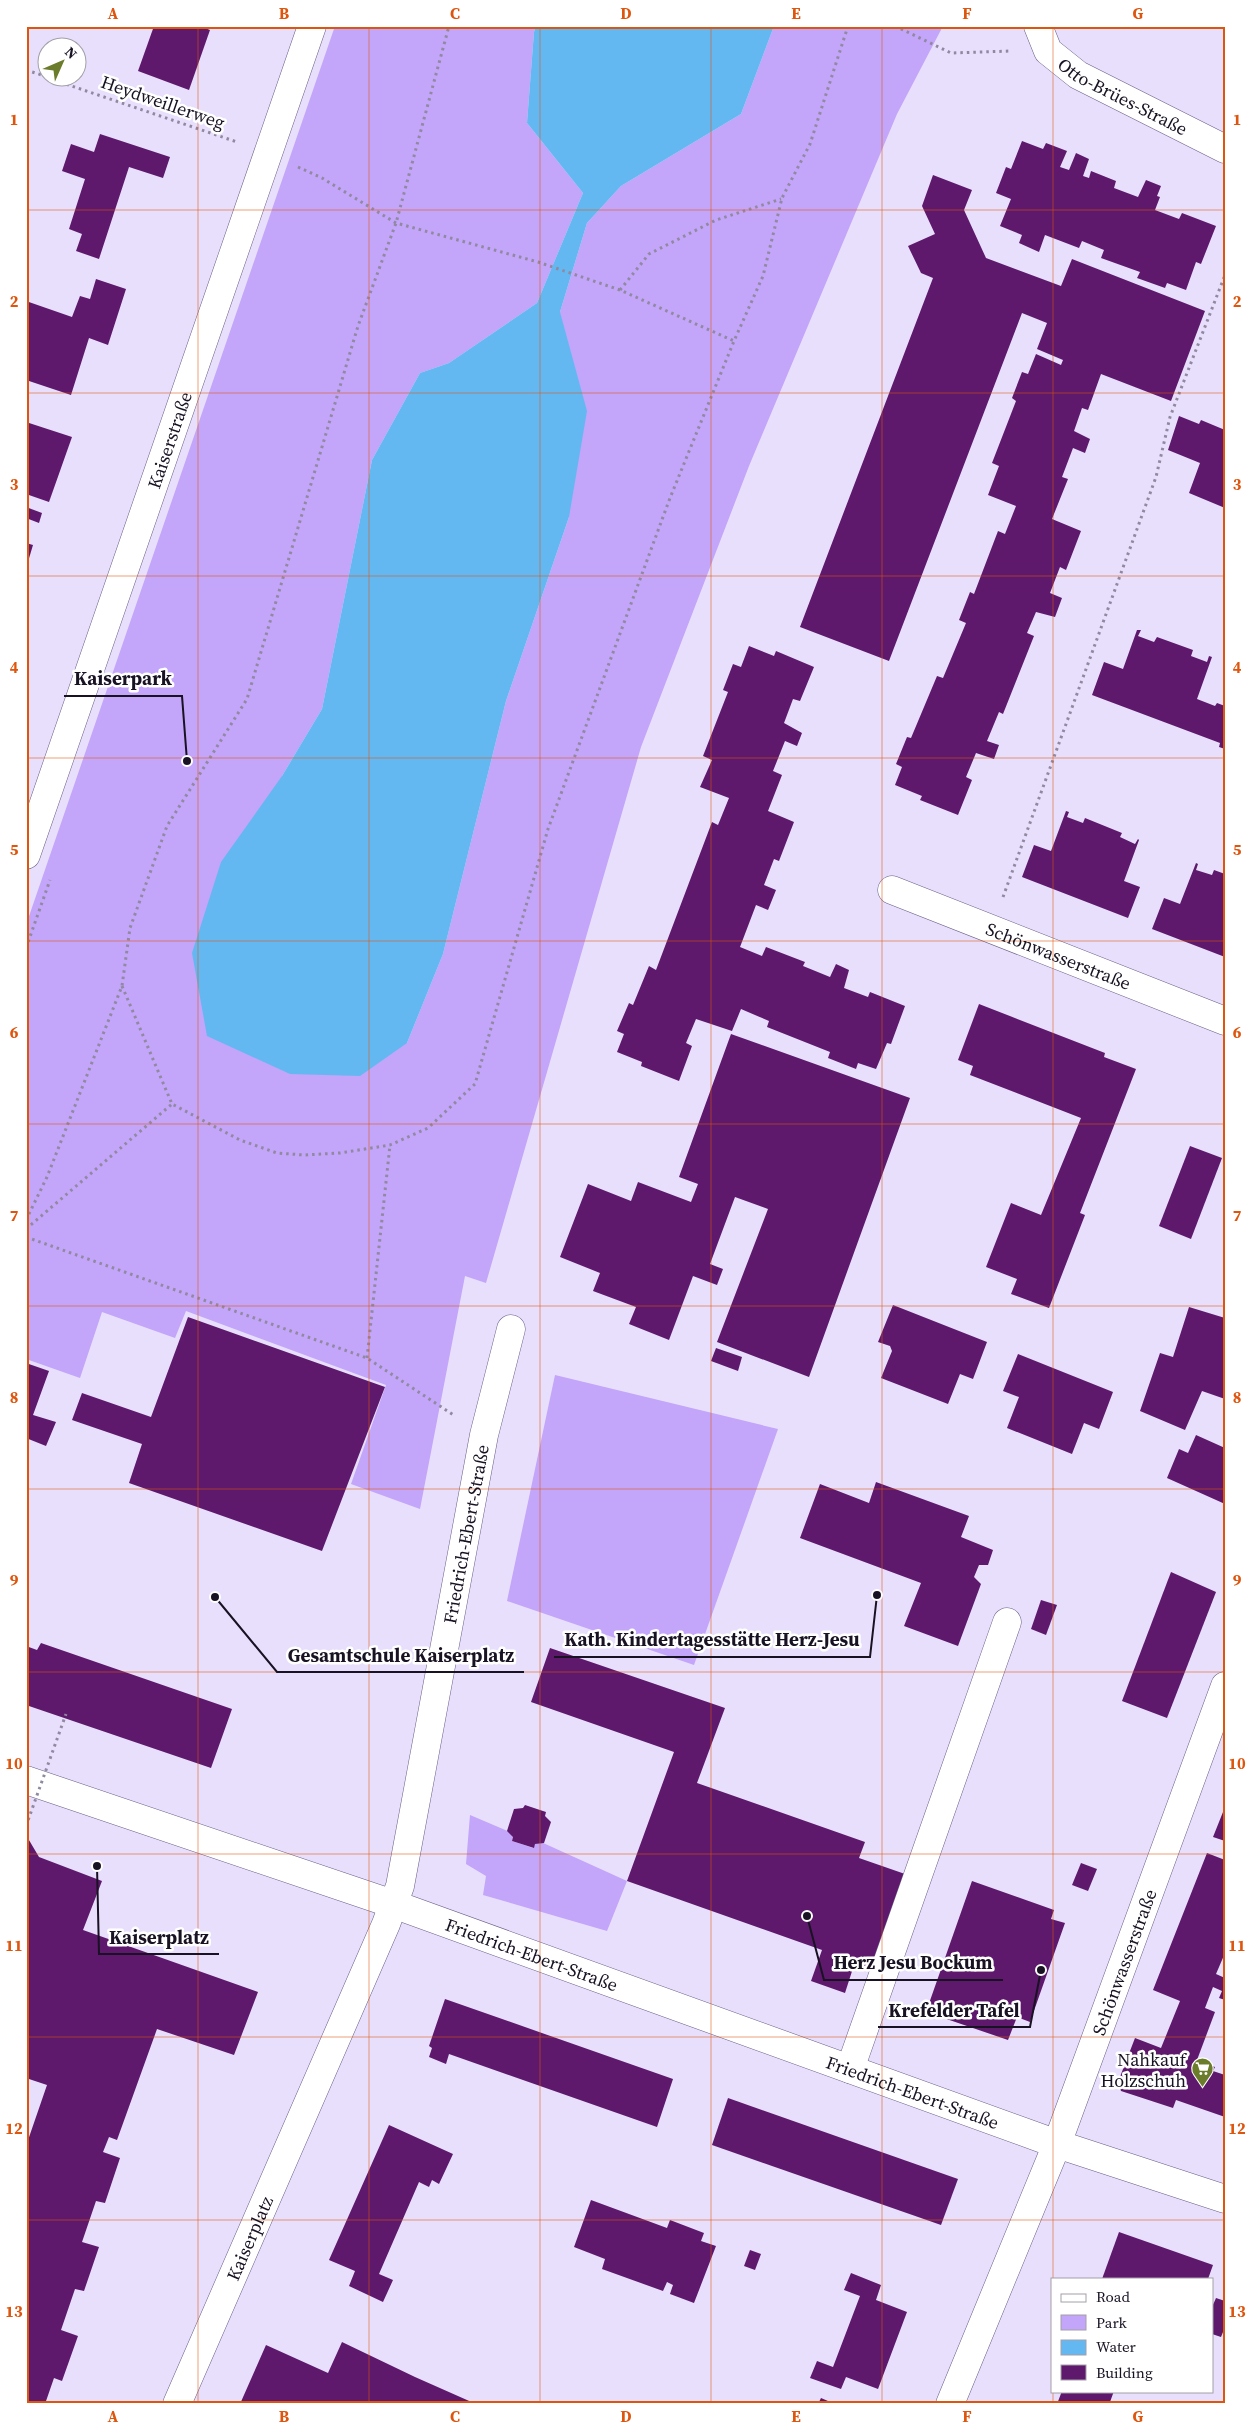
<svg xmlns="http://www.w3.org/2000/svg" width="1251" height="2430" font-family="'Source Serif 4',serif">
<rect width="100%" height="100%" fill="#e8dffc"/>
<g fill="#c3a5f9">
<polygon points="335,26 536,26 534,32 527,123 583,193 537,303 449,363 420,373 372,460 322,709 282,776 407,1043 443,954 506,701 569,517 560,312 587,223 621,186 741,114 774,26 943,26 897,114 749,466 641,747 486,1283 465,1276 420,1509 351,1484 386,1385 186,1311 175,1338 102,1312 80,1378 26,1359 26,925"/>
<polygon points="555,1375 778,1429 694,1665 507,1601"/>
<polygon points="470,1815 510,1832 513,1837 512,1841 533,1848 535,1844 541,1842 627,1881 607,1931 483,1895 486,1876 466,1864"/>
</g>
<polygon fill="#64b8f1" points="536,26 774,26 741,114 621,186 587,223 560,312 587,411 569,517 506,701 443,954 407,1043 360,1076 290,1074 207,1036 192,953 221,862 282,776 322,709 372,460 420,373 449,363 537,303 583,193 527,123 534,32"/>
<g fill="#5e196c">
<polygon points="154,26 200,26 210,30 189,90 138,71"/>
<polygon points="100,134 170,157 163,178 129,167 99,259 76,251 82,234 69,229 85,179 62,171 71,144 94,152"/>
<polygon points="1022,141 1043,149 1046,143 1067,151 1060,167 1069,170 1076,153 1089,159 1083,176 1089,178 1091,171 1116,181 1114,188 1138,197 1146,180 1161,186 1157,196 1160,197 1155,210 1179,219 1182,213 1216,226 1201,264 1196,262 1186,290 1167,283 1165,288 1137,278 1140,272 1101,258 1104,250 1082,241 1079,248 1045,235 1039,252 1019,243 1022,235 1000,226 1011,199 996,193 1006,167 1011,169"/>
<polygon points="933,175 972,190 964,210 986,258 1061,286 1072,259 1205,311 1171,401 1101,374 1088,410 1082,408 1074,431 1090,439 1085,453 1073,448 1062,477 1068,479 1052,519 1081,531 1066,570 1060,567 1050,593 1062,598 1055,617 1036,612 1027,633 1034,636 1003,714 999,712 987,741 999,745 994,759 976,753 966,777 972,780 958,815 920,800 922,796 895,785 902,767 896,764 907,737 911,738 937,676 943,678 966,623 959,620 970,592 974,594 998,531 1005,534 1016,506 988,495 999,466 992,463 1016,401 1012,398 1022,372 1028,374 1036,354 1061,365 1063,360 1037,349 1047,323 1022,313 889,661 800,627 933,278 921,273 908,246 935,234 922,206"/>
<polygon points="96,279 126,289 108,345 89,338 71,395 26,380 26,301 72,317 80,296 90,299"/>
<polygon points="1179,416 1199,424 1201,420 1225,430 1225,508 1189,493 1200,463 1168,450"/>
<polygon points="26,422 72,437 49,502 26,494"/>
<polygon points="26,507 42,513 39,523 26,518"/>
<polygon points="26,543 33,545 27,565 26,565"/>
<polygon points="1137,630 1141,630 1138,636 1154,642 1157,637 1193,650 1191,656 1207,662 1209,656 1212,657 1197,699 1215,706 1217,703 1225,706 1225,749 1219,747 1220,743 1092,695 1104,662 1123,669"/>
<polygon points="749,646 774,656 776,651 814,667 800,701 793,699 784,723 802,733 797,746 785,741 773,771 782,775 768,811 794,822 779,861 774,859 764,885 776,890 768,910 756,905 740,947 762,956 766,947 805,962 803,966 830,977 836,964 849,970 844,988 868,997 870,992 905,1006 891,1044 887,1043 876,1069 858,1063 856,1069 828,1058 830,1052 767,1027 769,1021 741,1009 732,1031 696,1019 686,1043 692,1046 679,1081 641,1066 642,1062 617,1052 624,1034 617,1031 629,1003 633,1005 649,966 656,970 712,822 718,825 729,798 700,787 712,760 703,756 728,692 723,690 733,664 741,667"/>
<polygon points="1066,811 1069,812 1067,817 1083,823 1085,818 1122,833 1120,837 1135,844 1138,839 1139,840 1124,881 1140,887 1128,918 1022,877 1034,845 1051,851"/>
<polygon points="1196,863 1198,864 1196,870 1212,875 1214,870 1225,874 1225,957 1152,929 1164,898 1180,904"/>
<polygon points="979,1004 1105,1053 1104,1057 1136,1069 1080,1213 1085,1215 1049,1308 1011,1294 1017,1279 986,1267 1011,1203 1041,1215 1081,1118 970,1075 973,1066 958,1060"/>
<polygon points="731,1034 910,1098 809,1377 717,1342 768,1209 735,1197 710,1264 723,1269 717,1285 693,1276 669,1340 629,1324 636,1307 593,1291 600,1273 560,1257 588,1184 631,1201 638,1182 691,1202 698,1184 679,1177"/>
<polygon points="1190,1146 1222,1158 1191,1239 1159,1226"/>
<polygon points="893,1305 987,1342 973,1379 960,1374 948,1404 881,1378 892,1351 890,1346 878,1342"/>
<polygon points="1189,1307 1225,1318 1225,1399 1202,1391 1185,1430 1140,1411 1160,1353 1173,1357"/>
<polygon points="188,1317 385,1387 322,1551 129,1483 142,1444 72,1420 82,1393 151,1417"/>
<polygon points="716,1348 742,1357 738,1371 711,1361"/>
<polygon points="1018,1354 1113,1392 1099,1429 1084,1423 1072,1454 1007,1428 1019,1397 1003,1391"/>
<polygon points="26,1363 49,1371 33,1415 56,1422 46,1446 26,1438"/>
<polygon points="1196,1435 1225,1448 1225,1504 1167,1478 1179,1449 1188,1453"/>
<polygon points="876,1482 969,1516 961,1537 993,1550 988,1565 979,1565 974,1577 981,1584 958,1646 904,1626 921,1583 800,1538 820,1484 869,1503"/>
<polygon points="1171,1572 1216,1592 1167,1718 1122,1701"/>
<polygon points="1041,1600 1057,1605 1046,1635 1031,1629"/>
<polygon points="41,1643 232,1709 211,1768 26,1705 26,1646 37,1650"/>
<polygon points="550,1648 725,1708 697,1783 865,1842 859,1858 905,1874 870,1971 854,1965 845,1993 811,1981 822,1950 627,1881 674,1752 531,1702"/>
<polygon points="525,1805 546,1812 545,1816 551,1822 544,1843 535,1844 534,1848 512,1841 513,1837 507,1831 514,1809 523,1808"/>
<polygon points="1225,1807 1225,1841 1213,1837"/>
<polygon points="26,1835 39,1857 102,1881 83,1930 258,1992 234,2055 157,2029 117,2140 109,2137 103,2152 120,2158 105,2203 96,2201 82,2242 99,2247 84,2291 75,2289 61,2330 78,2336 62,2381 54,2378 45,2404 26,2404 26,2146 47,2085 26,2078"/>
<polygon points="1207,1853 1225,1860 1225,1953 1216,1974 1225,1978 1225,2000 1219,1998 1222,1991 1213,1987 1205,2008 1215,2012 1197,2060 1215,2067 1213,2071 1225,2075 1225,2117 1176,2100 1173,2108 1121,2091 1118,2082 1135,2038 1161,2048 1180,2001 1153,1990"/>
<polygon points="1081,1863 1097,1869 1088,1891 1072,1885"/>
<polygon points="972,1881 1054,1910 1051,1919 1065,1923 1030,2022 1017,2017 1008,2040 926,2012"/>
<polygon points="445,1999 673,2079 657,2127 449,2054 446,2064 429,2057 432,2048 429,2046"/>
<polygon points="728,2098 958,2179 941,2225 712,2145"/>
<polygon points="389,2125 453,2154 439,2184 432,2180 429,2187 419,2182 379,2274 393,2280 383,2302 349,2286 355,2271 329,2260"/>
<polygon points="591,2200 667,2228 670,2220 704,2233 701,2241 716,2246 694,2303 670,2294 673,2285 667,2282 663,2291 602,2269 605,2259 574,2247"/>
<polygon points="1119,2232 1213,2265 1208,2279 1102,2279"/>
<polygon points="750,2250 761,2254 755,2270 744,2266"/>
<polygon points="851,2273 881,2285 876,2300 907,2312 878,2389 846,2377 841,2389 810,2378 817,2361 833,2367 860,2296 844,2290"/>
<polygon points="1216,2298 1225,2301 1225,2327 1221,2337 1212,2334 1212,2307"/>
<polygon points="342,2342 415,2377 476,2404 240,2404 266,2345 328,2373"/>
<polygon points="1062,2391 1114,2391 1110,2402 1115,2404 1057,2404"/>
<polygon points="821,2398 835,2404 818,2404"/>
</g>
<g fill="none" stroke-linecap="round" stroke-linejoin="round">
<defs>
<g id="minor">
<path id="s1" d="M1038 26 1048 51 1078 75 1225 149"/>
<path id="s2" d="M26 855 312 26"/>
<path id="s3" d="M892 890 1225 1021"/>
<path id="s4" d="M26 1780 393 1904 1057 2144 1225 2199"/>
<polyline points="850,2069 1007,1622"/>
<path id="s5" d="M177 2404 386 1924 400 1886 484 1435 511 1329"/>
<path id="s6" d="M950 2404 1057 2144 1225 1686"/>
</g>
</defs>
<use href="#minor" stroke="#6c5e87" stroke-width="29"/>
<g stroke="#9089a0" stroke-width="3" stroke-dasharray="2.5 4" stroke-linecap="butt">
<polyline points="895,26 951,53 1011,51"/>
<polyline points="26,70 48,77"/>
<polyline points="48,78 237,142"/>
<polyline points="298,167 322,178 396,223 538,262 620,290 734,341"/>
<polyline points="620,290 649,254 716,220 781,199"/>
<polyline points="1003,897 1156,477 1170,417 1225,275"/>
<polyline points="26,948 50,880"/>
<polyline points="122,986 172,1104 240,1140 277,1153 304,1155 340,1153 390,1145 428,1128 475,1084 548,829 670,498 734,341 763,276 782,198 810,144 848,26"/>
<polyline points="26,1220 47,1177 122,986 130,928 167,826 247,699 358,326 396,223 449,26"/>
<polyline points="26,1229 172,1104"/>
<polyline points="26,1237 367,1358 455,1416"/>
<polyline points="367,1358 390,1145"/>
</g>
<use href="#minor" stroke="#fff" stroke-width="28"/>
<polyline stroke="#9089a0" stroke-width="3" stroke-dasharray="2.5 4" stroke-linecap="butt" points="26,1826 66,1714"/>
</g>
<path fill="none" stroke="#de550d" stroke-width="1" stroke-opacity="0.55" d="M198 26V2404M369 26V2404M540 26V2404M711 26V2404M882 26V2404M1053 26V2279M26 210H1225M26 393H1225M26 576H1225M26 758H1225M26 941H1225M26 1124H1225M26 1306H1225M26 1489H1225M26 1672H1225M26 1854H1225M26 2037H1225M26 2220H1225M1053 2391V2404"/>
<defs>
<symbol id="supermarket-pin" viewBox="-11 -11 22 30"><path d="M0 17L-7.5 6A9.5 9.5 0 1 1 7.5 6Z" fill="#6b7c2b" stroke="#fff"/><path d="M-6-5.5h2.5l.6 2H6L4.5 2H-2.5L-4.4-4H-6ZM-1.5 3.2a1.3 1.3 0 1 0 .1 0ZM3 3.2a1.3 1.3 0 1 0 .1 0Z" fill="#fff"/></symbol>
</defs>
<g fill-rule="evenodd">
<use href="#supermarket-pin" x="1190" y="2056" width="25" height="34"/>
</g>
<g text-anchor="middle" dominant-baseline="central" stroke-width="5" stroke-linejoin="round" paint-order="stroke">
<g font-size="18" fill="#181222" stroke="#fff">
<text stroke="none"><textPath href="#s1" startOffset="115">Otto-Brües-Straße</textPath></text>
<text transform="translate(163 102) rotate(19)">Heydweillerweg</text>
<text stroke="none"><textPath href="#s2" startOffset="439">Kaiserstraße</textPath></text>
<text stroke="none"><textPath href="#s3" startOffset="179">Schönwasserstraße</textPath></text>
<text stroke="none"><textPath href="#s5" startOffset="922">Friedrich-Ebert-Straße</textPath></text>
<text stroke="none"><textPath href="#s4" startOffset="535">Friedrich-Ebert-Straße</textPath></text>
<text stroke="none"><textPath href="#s6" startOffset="475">Schönwasserstraße</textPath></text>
<text stroke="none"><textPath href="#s4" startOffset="940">Friedrich-Ebert-Straße</textPath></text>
<text stroke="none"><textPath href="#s5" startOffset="181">Kaiserplatz</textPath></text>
</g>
<g font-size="18" fill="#181222" stroke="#fff" text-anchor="end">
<text x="1186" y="2059">Nahkauf<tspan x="1186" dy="21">Holzschuh</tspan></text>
</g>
</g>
<path fill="none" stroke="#181222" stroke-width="2" d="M187 761L182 696H64M877 1595L870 1657H554M215 1597L277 1672H524M97 1866L99 1954H219M807 1916L824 1980H1003M1041 1970L1030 2027H878"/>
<g fill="#181222" stroke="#fff" stroke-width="2">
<circle cx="187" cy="761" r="5"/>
<circle cx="877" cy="1595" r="5"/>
<circle cx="215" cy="1597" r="5"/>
<circle cx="97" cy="1866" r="5"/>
<circle cx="807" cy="1916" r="5"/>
<circle cx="1041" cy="1970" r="5"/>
</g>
<g font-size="19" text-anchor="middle" font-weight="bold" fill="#181222" stroke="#fff" stroke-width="5" stroke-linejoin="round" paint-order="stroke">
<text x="123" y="685">Kaiserpark</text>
<text x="712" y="1646">Kath. Kindertagesstätte Herz-Jesu</text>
<text x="401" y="1662">Gesamtschule Kaiserplatz</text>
<text x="159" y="1944">Kaiserplatz</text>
<text x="913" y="1969">Herz Jesu Bockum</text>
<text x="954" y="2017">Krefelder Tafel</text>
</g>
<rect width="1251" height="2430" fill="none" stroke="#ffffff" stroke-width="55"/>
<rect x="1051" y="2278" width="162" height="115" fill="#ffffff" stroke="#a3a0a7"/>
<rect x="1061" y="2294" width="25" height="8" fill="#ffffff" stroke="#a3a0a7"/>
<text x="1096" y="2302" font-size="15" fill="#181222">Road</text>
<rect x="1061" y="2315" width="25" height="15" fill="#c3a5f9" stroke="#a3a0a7"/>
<text x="1096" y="2328" font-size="15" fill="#181222">Park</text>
<rect x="1061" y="2340" width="25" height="15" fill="#64b8f1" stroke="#a3a0a7"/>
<text x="1096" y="2352" font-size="15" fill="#181222">Water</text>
<rect x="1061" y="2365" width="25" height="15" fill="#5e196c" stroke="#a3a0a7"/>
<text x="1096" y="2378" font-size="15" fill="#181222">Building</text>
<g transform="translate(62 62) rotate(45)"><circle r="24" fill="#ffffff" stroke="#a3a0a7"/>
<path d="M0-4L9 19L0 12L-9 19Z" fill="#6b7c2b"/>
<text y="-8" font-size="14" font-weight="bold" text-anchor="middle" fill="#181222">N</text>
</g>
<rect x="28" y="28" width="1196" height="2374" fill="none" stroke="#de550d" stroke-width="2"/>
<g font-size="16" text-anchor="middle" font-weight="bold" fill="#de550d">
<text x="113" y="19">A</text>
<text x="284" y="19">B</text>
<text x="455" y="19">C</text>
<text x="626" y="19">D</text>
<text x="796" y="19">E</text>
<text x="967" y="19">F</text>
<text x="1138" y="19">G</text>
<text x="14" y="125">1</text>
<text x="1237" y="125">1</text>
<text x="14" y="307">2</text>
<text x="1237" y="307">2</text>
<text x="14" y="490">3</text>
<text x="1237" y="490">3</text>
<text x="14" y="673">4</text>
<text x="1237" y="673">4</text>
<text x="14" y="855">5</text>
<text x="1237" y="855">5</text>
<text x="14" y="1038">6</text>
<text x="1237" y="1038">6</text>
<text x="14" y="1221">7</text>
<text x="1237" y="1221">7</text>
<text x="14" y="1403">8</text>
<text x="1237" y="1403">8</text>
<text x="14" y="1586">9</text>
<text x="1237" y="1586">9</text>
<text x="14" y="1769">10</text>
<text x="1237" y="1769">10</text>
<text x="14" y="1951">11</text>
<text x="1237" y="1951">11</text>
<text x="14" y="2134">12</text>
<text x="1237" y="2134">12</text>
<text x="14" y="2317">13</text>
<text x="1237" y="2317">13</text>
<text x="113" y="2422">A</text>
<text x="284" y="2422">B</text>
<text x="455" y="2422">C</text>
<text x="626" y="2422">D</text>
<text x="796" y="2422">E</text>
<text x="967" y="2422">F</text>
<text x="1138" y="2422">G</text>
</g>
</svg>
